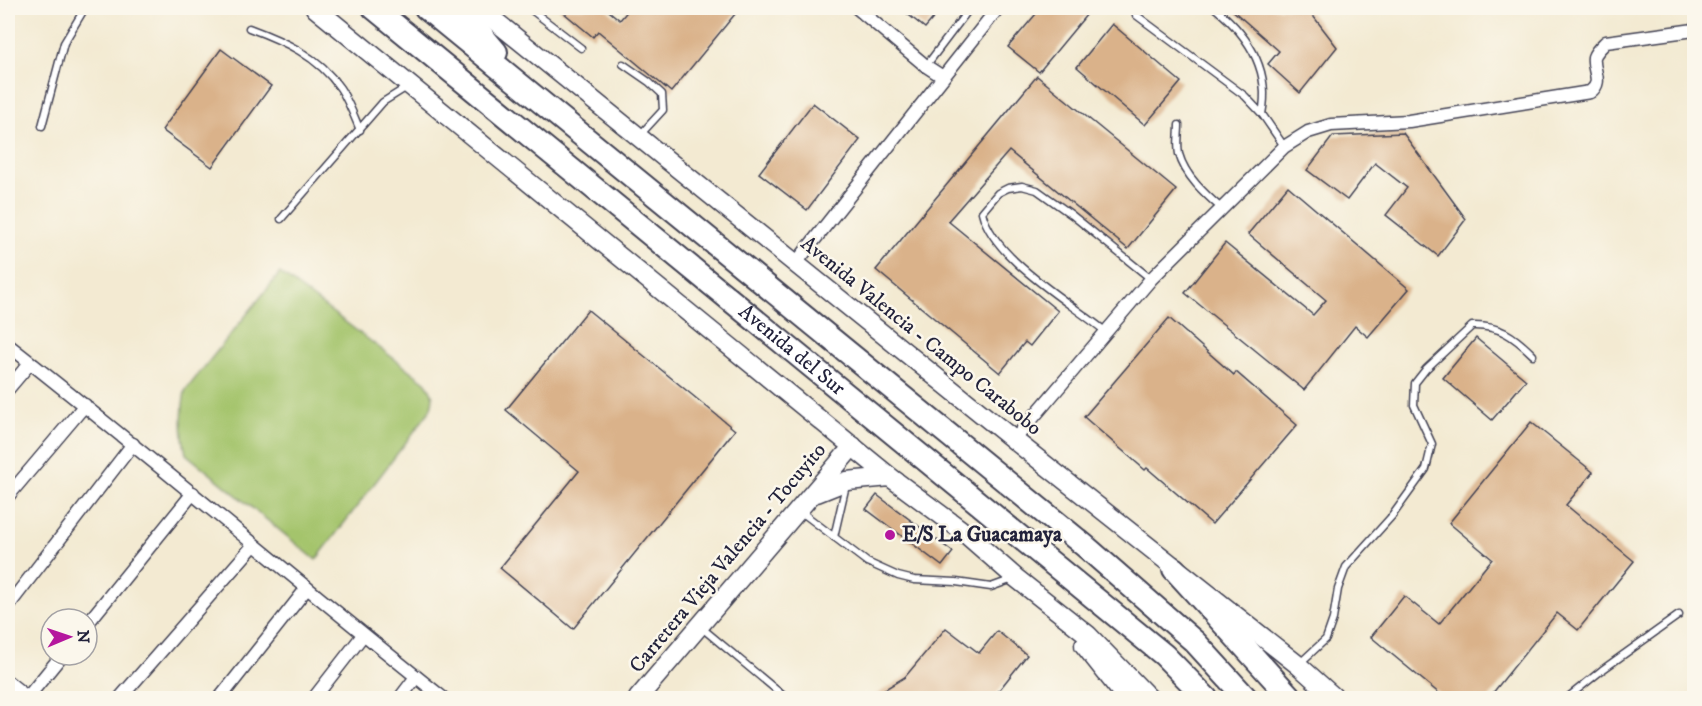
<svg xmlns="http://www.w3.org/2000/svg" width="1702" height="706" font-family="'IM FELL DW Pica',serif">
<rect width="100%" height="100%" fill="#fbf7ec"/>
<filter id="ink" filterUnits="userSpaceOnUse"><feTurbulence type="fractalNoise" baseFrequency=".0167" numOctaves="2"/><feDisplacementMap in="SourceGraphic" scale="12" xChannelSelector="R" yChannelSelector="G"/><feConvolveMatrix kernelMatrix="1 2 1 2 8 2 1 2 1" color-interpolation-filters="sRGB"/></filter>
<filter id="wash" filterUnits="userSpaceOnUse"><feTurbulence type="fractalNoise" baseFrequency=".008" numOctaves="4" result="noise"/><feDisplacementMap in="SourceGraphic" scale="24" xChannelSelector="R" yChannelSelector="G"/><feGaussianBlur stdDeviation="1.35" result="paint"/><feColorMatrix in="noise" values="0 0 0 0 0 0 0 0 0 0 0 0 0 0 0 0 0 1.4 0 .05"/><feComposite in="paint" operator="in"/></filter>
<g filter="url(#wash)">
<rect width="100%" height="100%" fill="#f3ead2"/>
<path fill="#a4c46c" stroke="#637354" stroke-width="1.5" d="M280 273 425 382C434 393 435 399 429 412L316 560 186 454C181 433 181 412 185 391Z"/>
<g id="blocks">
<g fill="#dab28a">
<polygon points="558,8 605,8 620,20 630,8 740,8 671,92 598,31 593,37"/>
<polygon points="900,8 942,8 925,28"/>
<polygon points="1041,8 1092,8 1039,72 1008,47"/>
<polygon points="1230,8 1307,8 1337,47 1300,93 1268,64 1279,51"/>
<polygon points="1112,24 1181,82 1145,125 1077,67"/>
<polygon points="221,49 271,86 212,167 162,130"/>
<polygon points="1037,76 1176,190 1128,249 1009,151 948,221 1058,311 1030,346 1025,342 1000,373 876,270"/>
<polygon points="813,103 860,140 807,210 759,173"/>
<polygon points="1403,133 1466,219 1438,256 1386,215 1407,188 1375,163 1347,200 1307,170 1333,136"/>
<polygon points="1288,186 1409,289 1368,337 1355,326 1304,390 1185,293 1225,243 1313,315 1326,300 1248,234"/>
<polygon points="588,310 735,430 573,629 500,568 579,471 506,410"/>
<polygon points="1169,318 1234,375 1236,372 1297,425 1212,524 1147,468 1145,470 1084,417"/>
<polygon points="1476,338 1526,380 1492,420 1443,378"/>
<polygon points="1531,422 1593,472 1566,505 1634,561 1578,630 1557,613 1488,699 1446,699 1371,637 1404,596 1439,624 1492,559 1449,523"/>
<polygon points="877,495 953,552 942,566 866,509"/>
<polygon points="946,628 979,653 997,631 1027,655 992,699 869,699 905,677"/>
</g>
</g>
</g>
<g filter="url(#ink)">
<use href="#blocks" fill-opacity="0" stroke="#414052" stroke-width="1.5"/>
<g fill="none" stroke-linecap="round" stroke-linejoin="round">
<defs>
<g id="lane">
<polyline points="529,8 581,48"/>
<path d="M1215 8C1248 35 1271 70 1262 114"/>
<polyline points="1136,15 1245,96 1262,114 1284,146"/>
<path d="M249 28C284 41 318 56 340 88 348 100 354 116 360 130"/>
<polyline points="623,64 649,82 662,94 663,110 640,135"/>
<polyline points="926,66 970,8"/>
<path d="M1179 125C1179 134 1177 145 1179 154 1185 176 1205 194 1221 208"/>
<polyline points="42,126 64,43 85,8"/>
<polyline points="281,219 383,102 407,87"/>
<path d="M1106 332C1070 302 993 259 982 212L998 193 1008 188 1022 186 1037 190 1072 215 1151 279"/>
<polyline points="800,511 867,562 898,576 914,580 956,582 991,587 1013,579"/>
<polyline points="834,537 846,485"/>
<polyline points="702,628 786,698"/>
<path d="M1299 664 1326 639 1333 619 1338 589 1346 567 1392 516 1426 469 1432 444 1414 405 1415 383 1426 369 1472 326C1499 325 1514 336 1533 355"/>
<polyline points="1567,698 1602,670 1679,615"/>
</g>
<g id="street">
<polyline points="857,8 926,66 943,77"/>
<polyline points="796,263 998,8"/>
<path d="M8 345C155 460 297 582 443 698"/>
<polyline points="8,389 30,363"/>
<path d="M1014 440 1151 279 1284 147 1308 132 1331 125 1409 121 1590 92C1604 82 1592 71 1594 57 1596 51 1602 46 1606 42L1694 30"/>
<polyline points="8,496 85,405"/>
<polyline points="8,606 133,444"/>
<polyline points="87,624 193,493"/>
<polyline points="8,682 28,698"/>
<polyline points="27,698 62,655"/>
<polyline points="120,698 253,546"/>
<polyline points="220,698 307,588"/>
<polyline points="314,698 363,635"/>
<polyline points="400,698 416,677"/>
</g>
<g id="secondary">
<polyline points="315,8 890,477 960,529 1016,578 1088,635 1149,698"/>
<polyline points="479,8 1014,440 1298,665 1335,698"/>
<polyline points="817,493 847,481 890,477"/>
<polyline points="1084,645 1126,698"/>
<polyline points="638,698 853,446"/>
</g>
<g id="highway">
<path id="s1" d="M374 8 1164 655 1206 698"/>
<polyline points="426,8 1085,546 1195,642 1246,698"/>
<polyline points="459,8 496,52"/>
<polyline points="1174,569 1291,698"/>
</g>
</defs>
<use href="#lane" stroke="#414052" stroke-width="9"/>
<use href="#street" stroke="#414052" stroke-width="15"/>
<use href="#secondary" stroke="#414052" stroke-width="21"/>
<use href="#highway" stroke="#414052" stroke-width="26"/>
<use href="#lane" stroke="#fff" stroke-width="6"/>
<use href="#street" stroke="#fff" stroke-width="12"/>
<use href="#secondary" stroke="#fff" stroke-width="18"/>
<use href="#highway" stroke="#fff" stroke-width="22"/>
</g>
</g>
<circle fill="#b5179e" stroke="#fbf7ec" stroke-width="2" cx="890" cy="535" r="6"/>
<g text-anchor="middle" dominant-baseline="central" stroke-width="5" stroke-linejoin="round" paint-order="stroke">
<g font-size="21" fill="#22223b" stroke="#fbf7ec">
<text transform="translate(921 336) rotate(39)">Avenida Valencia - Campo Carabobo</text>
<text stroke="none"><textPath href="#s1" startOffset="540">Avenida del Sur</textPath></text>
<text transform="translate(728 558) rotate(-50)">Carretera Vieja Valencia - Tocuyito</text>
</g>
<g font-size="21" font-weight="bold" fill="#22223b" stroke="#fbf7ec" text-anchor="start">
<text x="902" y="535">E/S La Guacamaya</text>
</g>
</g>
<rect width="1702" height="706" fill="none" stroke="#fbf7ec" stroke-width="30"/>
<g transform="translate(69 637) rotate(88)"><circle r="28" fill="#fbf7ec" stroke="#a4a2a5" stroke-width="1.5"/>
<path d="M0-4.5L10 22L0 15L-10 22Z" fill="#b5179e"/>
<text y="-9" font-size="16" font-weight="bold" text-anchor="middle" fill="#22223b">N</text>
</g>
</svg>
